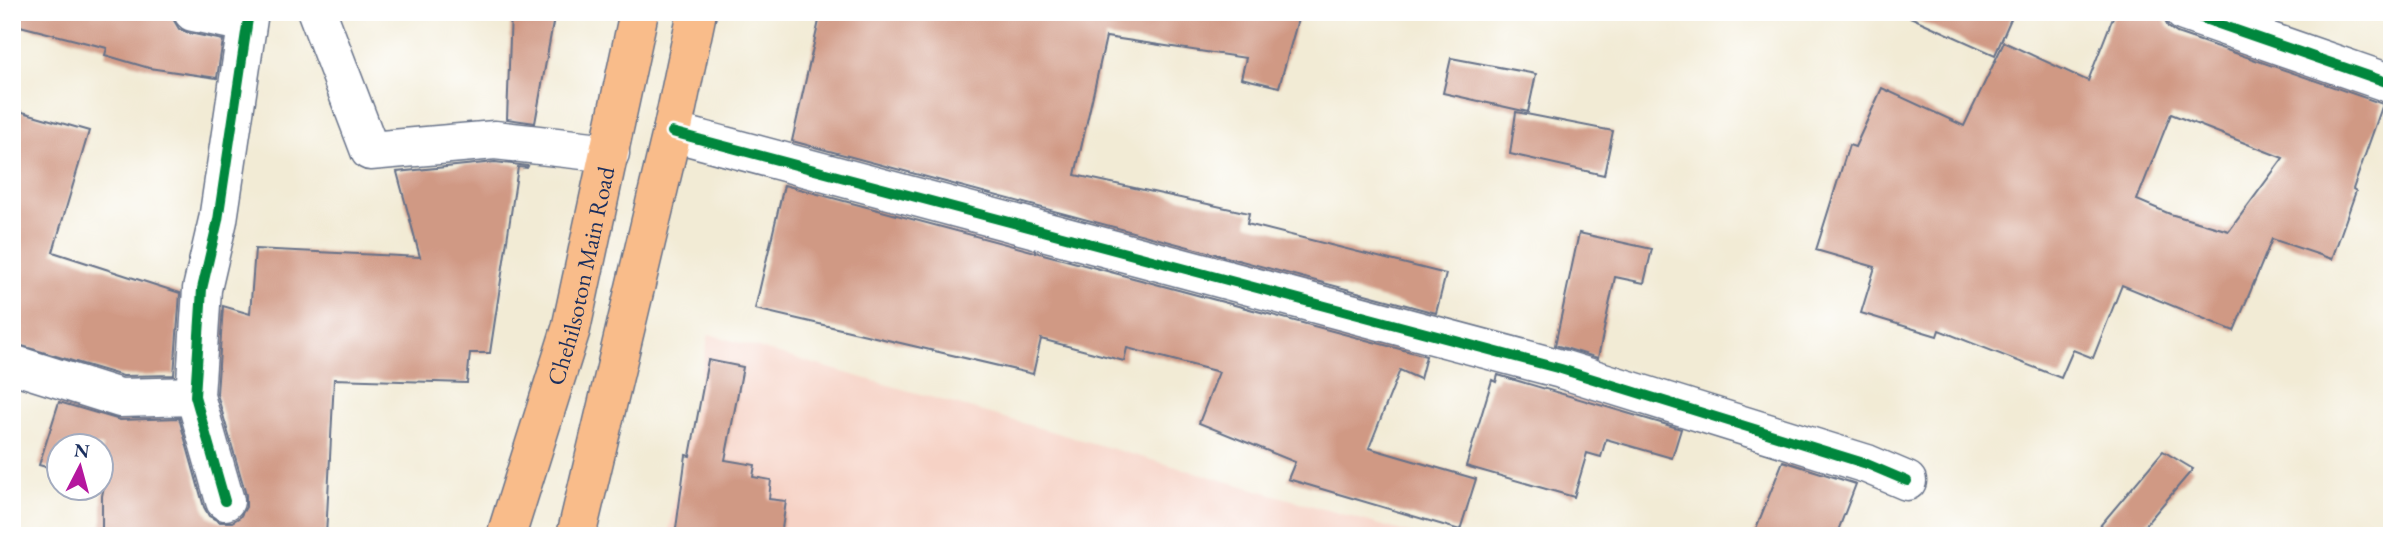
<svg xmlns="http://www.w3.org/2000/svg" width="2404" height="548" font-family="'EB Garamond',serif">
<rect width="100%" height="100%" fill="#fff"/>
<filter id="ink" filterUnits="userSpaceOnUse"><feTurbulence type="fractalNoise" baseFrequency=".0143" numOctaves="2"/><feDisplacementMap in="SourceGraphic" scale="14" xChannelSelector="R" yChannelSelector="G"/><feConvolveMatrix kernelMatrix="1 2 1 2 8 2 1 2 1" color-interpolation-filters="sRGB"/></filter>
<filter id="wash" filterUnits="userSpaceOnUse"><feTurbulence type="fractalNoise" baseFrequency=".00686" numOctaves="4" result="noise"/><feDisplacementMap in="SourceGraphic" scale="28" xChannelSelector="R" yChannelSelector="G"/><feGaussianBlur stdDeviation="1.57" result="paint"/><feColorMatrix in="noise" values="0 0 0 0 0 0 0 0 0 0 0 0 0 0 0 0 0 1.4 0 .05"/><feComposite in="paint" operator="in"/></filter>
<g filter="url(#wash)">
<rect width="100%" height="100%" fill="#f2ebd5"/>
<polygon fill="#f6d2c5" points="709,334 1419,536 668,536"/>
<g id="blocks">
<g fill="#d09984" fill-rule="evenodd">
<polygon points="18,12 172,12 173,19 179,29 189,33 223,40 217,78 149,68 105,55 107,48 16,25"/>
<polygon points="511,12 555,12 535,123 507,119"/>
<polygon points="821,12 1300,12 1279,87 1241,78 1246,58 1106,37 1075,175 1249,213 1247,224 1446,274 1436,313 792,141"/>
<polygon points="1899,12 2014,12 1995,55"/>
<path d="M2115 12H2150L2163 17 2168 27 2177 33 2383 104 2353 189 2356 191 2332 259 2272 239 2234 331 2122 285 2093 358 2073 350 2061 378 1939 330 1937 336 1861 313 1875 267 1816 250 1849 145 1855 147 1882 88 1964 126 2004 42 2088 81ZM2171 114 2283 158 2229 231 2170 214 2137 200Z"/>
<polygon points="1451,58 1536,74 1528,112 1443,93"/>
<polygon points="12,109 89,131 53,252 180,293 174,375 123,376 12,343"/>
<polygon points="1516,112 1613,131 1604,175 1510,154"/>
<polygon points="495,162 528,166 527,168 518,167 490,353 470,353 467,383 334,379 326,536 102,536 102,496 104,486 102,485 102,446 60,446 60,471 39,465 59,402 120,420 179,418 204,507 209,516 220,522 232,522 240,517 246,507 246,495 217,394 223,306 250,314 255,249 420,257 397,172"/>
<polygon points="784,185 1426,356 1420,379 1400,370 1369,448 1476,479 1460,530 1288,479 1295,462 1199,423 1219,372 1127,348 1124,361 1041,339 1033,374 755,309"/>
<polygon points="1579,233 1652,249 1644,283 1615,277 1598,358 1555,345"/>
<polygon points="708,360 743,367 725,460 755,465 753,477 771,480 769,499 786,501 781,536 675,536 686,455 690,456"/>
<polygon points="1498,375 1681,429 1672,458 1606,439 1601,457 1587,453 1574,497 1466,466 1492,380 1496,382"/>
<polygon points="2163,451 2193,469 2136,536 2097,536 2094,533"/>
<polygon points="1783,461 1856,484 1836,536 1753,536"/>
</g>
</g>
</g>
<g filter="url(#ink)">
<use href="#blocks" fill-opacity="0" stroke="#667188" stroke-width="2"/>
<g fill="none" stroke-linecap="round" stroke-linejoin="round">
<defs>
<g id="minor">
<polyline points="193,12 246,23"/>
<polyline points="317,12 370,151 495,140 610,153"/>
<polyline points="2184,12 2392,84"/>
<polyline points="672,132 1561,369 1867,464 1907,481"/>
<polyline points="12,364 120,398 195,396"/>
<polyline points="225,501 195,396 202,289 218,220 249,12"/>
</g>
<g id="major">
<path id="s1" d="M506 536 571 329 639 12"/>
<polyline points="576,536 672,132 697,12"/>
</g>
</defs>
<use href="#minor" stroke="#667188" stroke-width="41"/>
<use href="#major" stroke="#667188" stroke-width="41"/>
<use href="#minor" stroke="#fff" stroke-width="38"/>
<use href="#major" stroke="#f9bc8a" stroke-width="38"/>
<defs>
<g id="cycleway">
<polyline points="2184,12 2392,84"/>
<polyline points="672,132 1561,369 1867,464 1907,481"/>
<polyline points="225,501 195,396 202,289 218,220 249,12"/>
</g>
</defs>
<use href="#cycleway" stroke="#fff" stroke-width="15"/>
<use href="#cycleway" stroke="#00873e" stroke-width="10"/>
</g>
</g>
<g text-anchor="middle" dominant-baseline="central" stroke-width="7" stroke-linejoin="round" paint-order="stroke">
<g font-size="24" fill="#1b2f5e" stroke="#fff">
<text stroke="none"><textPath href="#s1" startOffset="271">Chehilsoton Main Road</textPath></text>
</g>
</g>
<rect width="2404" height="548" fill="none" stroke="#fff" stroke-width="42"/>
<g transform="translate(80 467) rotate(6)"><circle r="33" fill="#ffffff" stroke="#a4acbf" stroke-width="2"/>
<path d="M0-5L12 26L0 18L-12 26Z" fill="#b5179e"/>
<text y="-10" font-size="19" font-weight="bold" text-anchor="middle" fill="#1b2f5e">N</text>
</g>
</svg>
